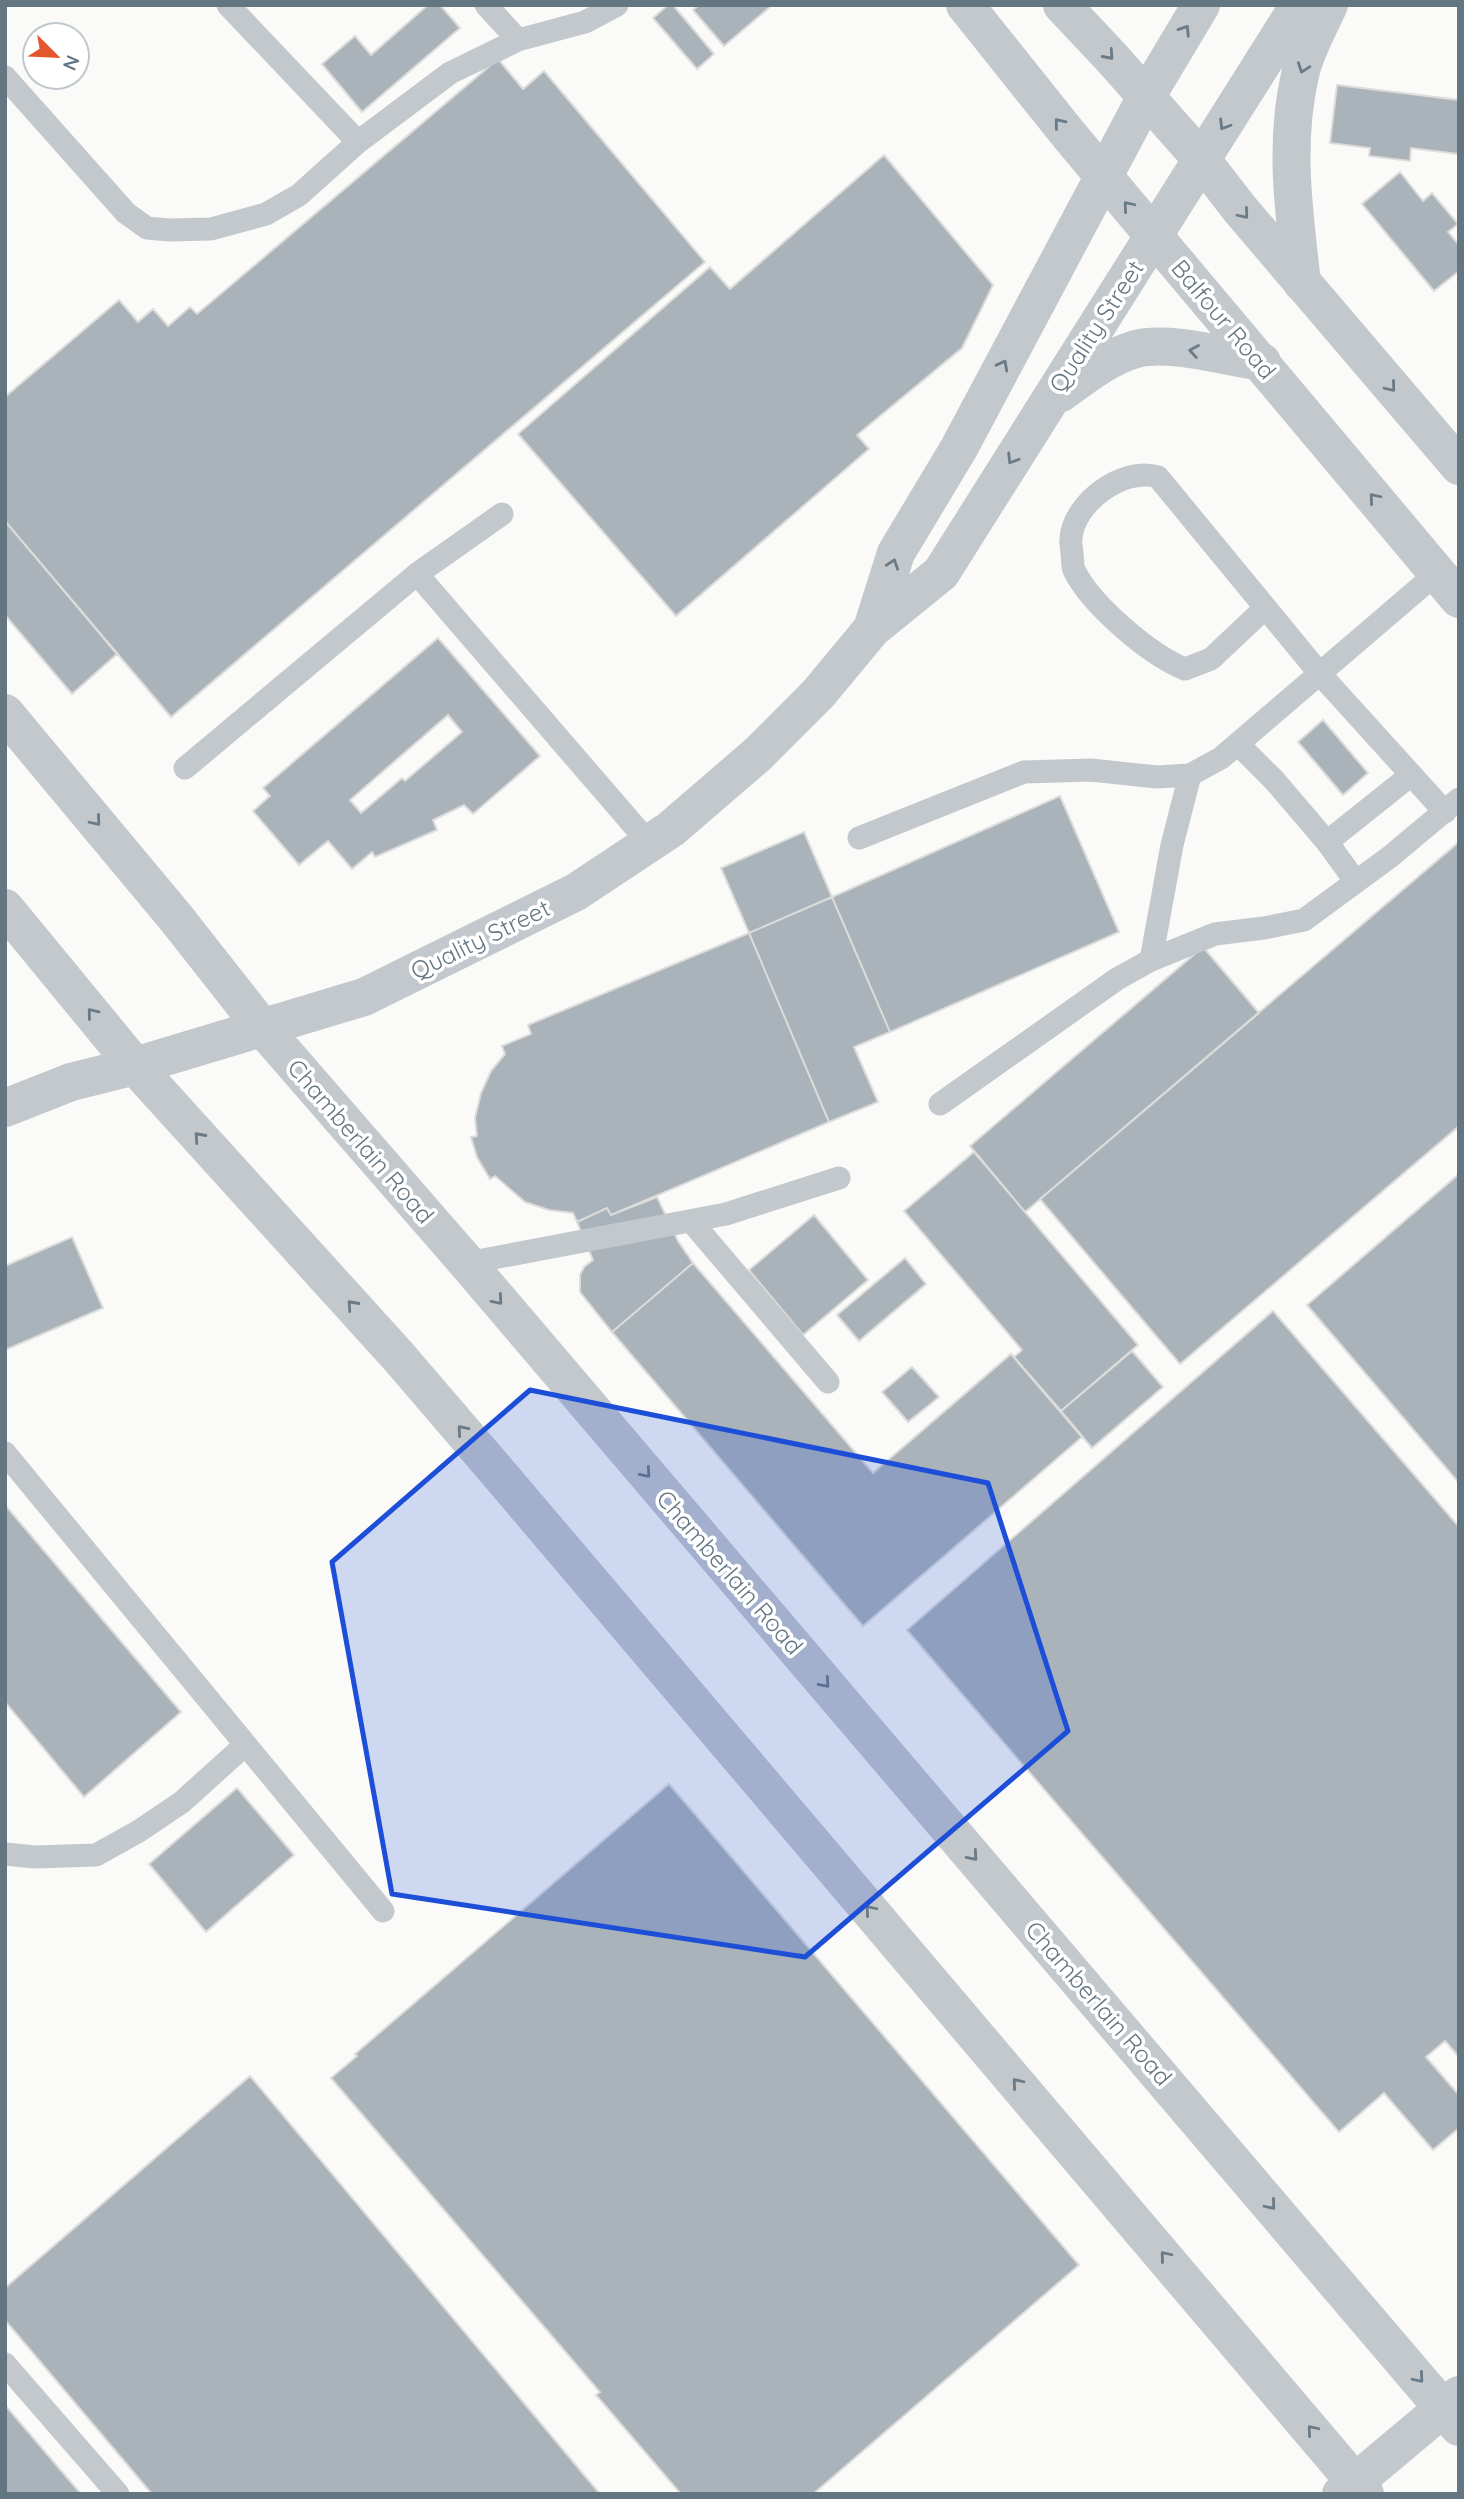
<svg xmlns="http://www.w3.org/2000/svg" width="1464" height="2499" font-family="Quicksand,sans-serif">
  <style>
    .building { fill: #aab3b9; stroke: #dcdcda; stroke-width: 2; fill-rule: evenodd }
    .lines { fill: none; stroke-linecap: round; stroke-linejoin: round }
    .service { stroke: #c3c8cc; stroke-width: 23 }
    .minor { stroke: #c3c8cc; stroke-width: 38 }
    .tertiary { stroke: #c3c8cc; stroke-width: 38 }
    .oneway { stroke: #6a7a87 }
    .marked { fill: #1d4ed8; fill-opacity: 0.2; stroke: #1d4ed8; stroke-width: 5; stroke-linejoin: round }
    .labels { text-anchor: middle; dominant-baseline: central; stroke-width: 7; stroke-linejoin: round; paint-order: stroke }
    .street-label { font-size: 24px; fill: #657683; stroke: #fff }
  </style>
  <rect width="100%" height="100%" fill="#fafaf8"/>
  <path class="building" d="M428,5h12l20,23 -98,84 -40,-48 33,-28 16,19z
    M668,5h5l41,49 -17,15 -44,-51z
    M699,5h71l1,1 -47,40 -31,-36z
    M498,59l25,30 21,-18 161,191 -534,455 -166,-196v-124l114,-97 19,22 15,-13 15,17 22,-19 7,7z
    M1337,85l122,15v54l-48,-6 -1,13 -41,-5 1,-8 -40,-5z
    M884,155l109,130 -31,63 -105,87 12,14 -193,167 -158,-182 192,-167 20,22z
    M1400,172l23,29 9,-8 26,31 -10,8 11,13v26l-25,20 -72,-87z
    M5,521l112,133 -45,40 -67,-79z
    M438,638l102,118 -67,58 -9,-9 -31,15 4,10 -62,27 -3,-5 -20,17 -24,-28 -29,24 -46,-54 17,-15 -7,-8zM448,715l14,17 -57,49 -3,-3 -41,35 -11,-13z
    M1323,720l45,53 -25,22 -45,-53z
    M1060,796l59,136 -229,100 -58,-135z
    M804,832l28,65 -83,36 -28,-65z
    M1459,842v284l-279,238 -140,-165z
    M832,897l58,135 -36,15 24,55 -49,20 -80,-189z
    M749,933l80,189 -218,93 -4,-7 -30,14 -4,-9 -24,-3 -24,-8 -30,-26 -5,3 -13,-22 -6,-20 6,-1 -2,-18 6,-25 10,-22 14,-17 -3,-8 29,-12 -3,-9z
    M1203,947l56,66 -234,199 -55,-66z
    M974,1152l164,193 -77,66 -47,-54 8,-7 -118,-139z
    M1459,1174v309l-152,-178z
    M657,1197l21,44 15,22 -81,69 -32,-40v-17l4,-8 9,-7 -16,-38 30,-14 4,7z
    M814,1215l54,65 -65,55 -54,-65z
    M72,1237l31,71 -98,42v-84z
    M905,1258l21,26 -67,57 -22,-26z
    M693,1263l180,210 138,-119 71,83 -219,189 -251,-294z
    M1273,1311l186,216v530l-14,-16 -19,16 33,38v33l-26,22 -49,-57 -45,39 -432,-502z
    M1132,1351l31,36 -71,61 -31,-37z
    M912,1367l27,30 -31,25 -26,-30z
    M5,1505l176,207 -97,85 -79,-95z
    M669,1784l410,481 -266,229h-132l-85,-99 4,-3 -269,-314 26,-22 -2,-2z
    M237,1788l57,67 -88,77 -57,-68z
    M250,2076l350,418h-448l-147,-174v-32z
    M5,2405l76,89h-76z"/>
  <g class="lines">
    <path class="service" d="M228,5l130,137
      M486,5l32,35
      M5,77l121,136 21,15 22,2 42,-1 55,-15 33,-19 59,-53 92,-69 68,-33 67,-18 32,-17
      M417,574l232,269
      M1265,608l-54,51 -26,10c-35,-14 -94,-64 -111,-99 -2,-5 -1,-11 -2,-16 0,-5 -2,-11 -1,-16 3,-36 53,-72 87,-61l162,197 125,138
      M1238,744l36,36 53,62
      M185,768l232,-194 85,-60
      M859,838l165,-66 67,-2 66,7 33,-2 31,-17 216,-185
      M1356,882l-29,-40 84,-67
      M1151,960l21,-115 18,-70
      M940,1104l177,-125 34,-19 64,-26 49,-6 40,-8 87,-64 68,-57
      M691,1221l137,161
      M467,1263l259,-49 113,-36
      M5,1453l378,458
      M5,1854l30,3 61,-2 43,-24 43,-29 63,-57
      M5,2364l113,130"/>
    <path class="minor" d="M965,5l104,130 390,464
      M1062,5l49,52 91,103 37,48 220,258
      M1341,2494l118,-99"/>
    <path class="tertiary" d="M1302,283c-8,-71 -18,-138 -2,-208 5,-24 19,-48 29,-70
      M1061,393c23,-17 47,-36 75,-44 32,-9 92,8 126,13
      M872,629l24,-76 63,-105 187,-351 55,-92
      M5,713l171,205 85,108 206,237 992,1164
      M5,908l130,158 263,290 108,126 859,1012
      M5,1108l66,-26 64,-16 229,-69 212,-105 95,-63 87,-75 60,-60 54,-65 69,-56 358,-568"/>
  </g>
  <defs><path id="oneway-chevron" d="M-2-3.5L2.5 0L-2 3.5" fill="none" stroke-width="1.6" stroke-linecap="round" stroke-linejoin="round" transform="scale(1.75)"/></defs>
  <g class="oneway">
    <use href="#oneway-chevron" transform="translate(1185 30) rotate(-57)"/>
    <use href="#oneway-chevron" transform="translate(1109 55) rotate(48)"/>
    <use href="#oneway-chevron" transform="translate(1303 68) rotate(109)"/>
    <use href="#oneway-chevron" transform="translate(1059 123) rotate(-129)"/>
    <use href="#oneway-chevron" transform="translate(1224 125) rotate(122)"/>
    <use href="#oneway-chevron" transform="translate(1128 206) rotate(-130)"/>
    <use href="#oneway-chevron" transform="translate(1244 214) rotate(50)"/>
    <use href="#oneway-chevron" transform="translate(1194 351) rotate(-170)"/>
    <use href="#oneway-chevron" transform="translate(1003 365) rotate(-62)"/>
    <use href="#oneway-chevron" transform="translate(1391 387) rotate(50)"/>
    <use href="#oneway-chevron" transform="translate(1012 459) rotate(122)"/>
    <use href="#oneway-chevron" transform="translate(1374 498) rotate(-130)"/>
    <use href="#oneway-chevron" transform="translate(893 564) rotate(-71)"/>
    <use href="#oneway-chevron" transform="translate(96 821) rotate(50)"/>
    <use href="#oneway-chevron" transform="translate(92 1013) rotate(-129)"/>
    <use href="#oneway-chevron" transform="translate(199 1137) rotate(-132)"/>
    <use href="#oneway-chevron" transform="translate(498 1300) rotate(49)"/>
    <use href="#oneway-chevron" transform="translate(352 1305) rotate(-132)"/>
    <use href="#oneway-chevron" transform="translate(462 1430) rotate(-131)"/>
    <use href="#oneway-chevron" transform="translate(646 1473) rotate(49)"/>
    <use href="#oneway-chevron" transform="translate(825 1683) rotate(49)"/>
    <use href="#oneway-chevron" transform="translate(973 1856) rotate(49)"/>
    <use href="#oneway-chevron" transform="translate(870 1910) rotate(-130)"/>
    <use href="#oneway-chevron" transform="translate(1017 2083) rotate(-130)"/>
    <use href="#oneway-chevron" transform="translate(1271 2205) rotate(50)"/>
    <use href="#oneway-chevron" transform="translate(1165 2256) rotate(-130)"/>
    <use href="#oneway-chevron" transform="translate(1419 2378) rotate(50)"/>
    <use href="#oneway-chevron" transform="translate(1312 2430) rotate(-130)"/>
  </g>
  <path class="marked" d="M530,1390l458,93 80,248 -263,226 -413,-63 -60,-332z"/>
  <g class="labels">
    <g class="street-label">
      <text transform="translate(1224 319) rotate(50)">Balfour Road</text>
      <text transform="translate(1096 326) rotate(-57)">Quality Street</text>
      <text transform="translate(480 939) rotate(-26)">Quality Street</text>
      <text transform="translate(361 1141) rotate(49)">Chamberlain Road</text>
      <text transform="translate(730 1572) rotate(49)">Chamberlain Road</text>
      <text transform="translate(1099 2003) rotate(49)">Chamberlain Road</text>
    </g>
  </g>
  <rect width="1464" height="2499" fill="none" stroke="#657683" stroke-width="14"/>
  <g transform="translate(56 56) rotate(114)"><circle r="33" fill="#ffffff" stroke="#c1c8cd" stroke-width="2"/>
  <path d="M0-5L12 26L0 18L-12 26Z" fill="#e4572e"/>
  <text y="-10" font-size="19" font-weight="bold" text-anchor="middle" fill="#657683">N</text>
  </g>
</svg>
